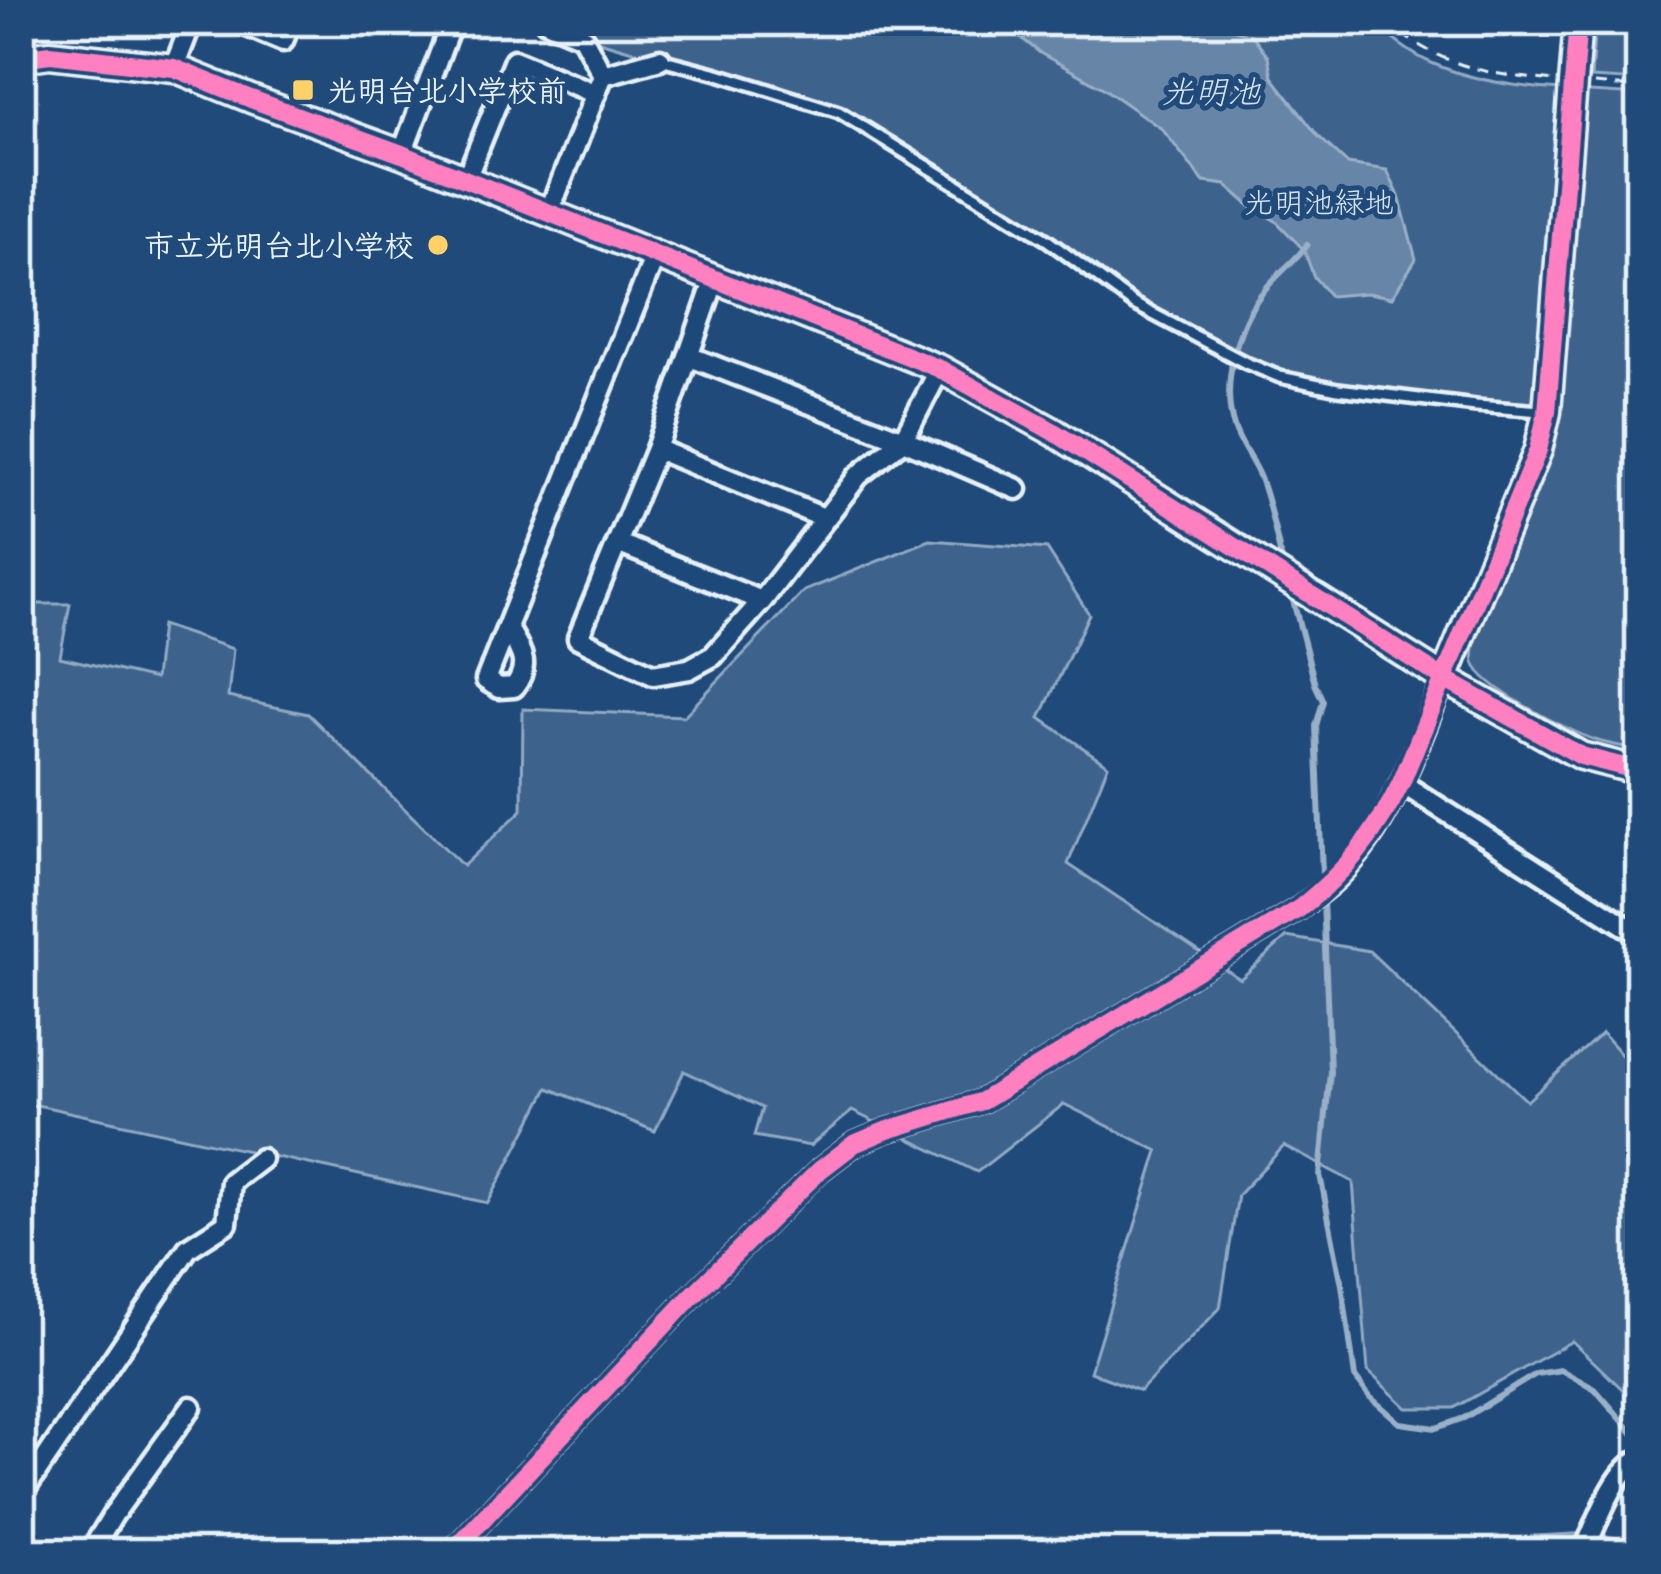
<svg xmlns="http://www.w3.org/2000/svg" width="1661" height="1574" font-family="Delius,'Klee One',sans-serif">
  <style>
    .green { fill: #3c628c; stroke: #92aac2; stroke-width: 3 }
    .water { fill: #6685a7; stroke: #9ab0c7; stroke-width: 3 }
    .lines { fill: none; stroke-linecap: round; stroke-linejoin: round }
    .stream { stroke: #9ab0c7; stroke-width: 6 }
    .lane-casing { stroke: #e8f1f8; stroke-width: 18 }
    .street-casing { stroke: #e8f1f8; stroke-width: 27 }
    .secondary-casing { stroke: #e8f1f8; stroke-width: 33 }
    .path { stroke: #e8f1f8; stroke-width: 3; stroke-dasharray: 12 9; stroke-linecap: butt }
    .lane { stroke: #1f4a7a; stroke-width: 9 }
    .street { stroke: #1f4a7a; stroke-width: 18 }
    .secondary { stroke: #1f4a7a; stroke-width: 24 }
    .cycleway-casing { stroke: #1f4a7a; stroke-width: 26 }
    .cycleway { stroke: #ff80c0; stroke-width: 18 }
    .poi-dot { fill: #ffd166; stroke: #1f4a7a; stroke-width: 4.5 }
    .labels { text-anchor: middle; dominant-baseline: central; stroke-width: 10; stroke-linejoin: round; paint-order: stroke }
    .poi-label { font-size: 30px; font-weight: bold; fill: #e8f1f8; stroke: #1f4a7a; text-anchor: start }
    .park-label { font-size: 30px; fill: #d7e3ed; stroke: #1f4a7a }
    .water-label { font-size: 33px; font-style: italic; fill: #d4e1ec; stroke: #1f4a7a }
  </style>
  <rect width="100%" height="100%" fill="#1f4a7a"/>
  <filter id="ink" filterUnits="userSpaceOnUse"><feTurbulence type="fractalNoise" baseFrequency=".00833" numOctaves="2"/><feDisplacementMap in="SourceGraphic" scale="24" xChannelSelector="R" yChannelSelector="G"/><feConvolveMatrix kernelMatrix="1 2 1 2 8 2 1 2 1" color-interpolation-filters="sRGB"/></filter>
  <g filter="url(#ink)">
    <path class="green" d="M546,21h825c19,16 40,34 63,43 64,27 137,26 206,31v655c-15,-3 -30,-5 -45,-10 -25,-8 -115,-53 -121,-78 -8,-28 59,-162 72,-197 7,-17 9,-35 12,-53l-82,-6 -196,-29 -146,-73 -87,-64 -208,-128 -257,-76z
      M1595,21h45v60l-49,-3z
      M930,540l117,9 42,65 -49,104 68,47 -40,99 172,115 47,-42 82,14 158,150 75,-68 38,43v330l-68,-65 -118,67h-47l-39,-37 -15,-189 -69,-36 -46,49 -18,113 -80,83 -50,-19 68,-221 -94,-47 -87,68 -125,-61 -42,35 -56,-10 8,-28 -78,-37 -29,60 -107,-43 -60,115 -451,-98 -16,2v-503h49l-10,53 95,22 6,-54 72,24 -5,48 80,17 155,152 59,-56 1,-101 161,7 120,-125z
      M1593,1533l41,9 6,11h-166l60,-17z"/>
    <path class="water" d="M1000,21h217l1,3 35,12 15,20 4,21 46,59 30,28 39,6 12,26 17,63 -24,38 -25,-4 -37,3 -16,-19 -10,-27 -28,-29 -25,-14 -25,-22 -22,-3 -42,-53 -59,-41 -63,-35z"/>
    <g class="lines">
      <path class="stream" d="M1284,569c-8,-30 -13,-63 -24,-91 -7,-17 -20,-33 -26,-51 -13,-40 2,-102 28,-134 13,-17 32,-31 45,-48
        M1291,593l24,91 8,17 -7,25 14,346 -10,103 22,110 13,92 15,20 30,26 36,5 28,-10 72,-44 25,-4 34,19 45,52"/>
      <defs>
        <path id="lane" d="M660,59l58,15 121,38 208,128 87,64 112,59 34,14 58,12 138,17 66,5"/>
        <path id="street" d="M235,21l48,20 8,-20
          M546,21l36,15 21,39 -54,137
          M174,68l18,-47
          M603,75l57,-16
          M402,154l50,-133
          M466,179l48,-119 82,34
          M715,279l-59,170 -78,189 75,37 36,-6 24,-13 49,-55 96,-125 45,-36 37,-71
          M688,356l215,84 114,49
          M656,449l168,69
          M617,543l145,58
          M507,627l-21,53 13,8 15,-1c18,-23 6,-37 -7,-60l148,-371
          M1401,783l239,152
          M21,1495l167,-247 39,-25 4,-41 30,-23
          M90,1553l23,-38 78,-108
          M451,1553l238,-254 131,-129 34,-26 31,-13 97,-30 318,-193c12,-10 25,-19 37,-30 55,-54 79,-130 107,-199
          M1583,1553c13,-27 30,-81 57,-94"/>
        <path id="secondary" d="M21,58l29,-4 124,14 77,31 151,55 538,215 114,63 390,247 137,77 59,15
          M1444,679l94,-229 9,-38 31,-391"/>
      </defs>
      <use href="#lane" class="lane-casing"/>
      <use href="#street" class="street-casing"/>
      <use href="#secondary" class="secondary-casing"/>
      <path class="path" d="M1384,21c57,45 99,53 171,60
        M1594,84l46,4"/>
      <use href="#lane" class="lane"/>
      <use href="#street" class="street"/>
      <use href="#secondary" class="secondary"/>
      <defs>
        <path id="cycleway" d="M21,58l29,-4 124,14 77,31 151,55 538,215 114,63 390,247 137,77 59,15
          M451,1553l238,-254 131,-129 34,-26 31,-13 97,-30 318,-193c45,-36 76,-73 101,-125l137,-333 9,-38 31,-391"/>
      </defs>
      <use href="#cycleway" class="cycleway-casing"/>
      <use href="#cycleway" class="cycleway"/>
    </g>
  </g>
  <g class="poi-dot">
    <rect x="291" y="78" width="24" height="24" rx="6"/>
    <circle cx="438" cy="245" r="12"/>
  </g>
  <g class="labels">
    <g class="poi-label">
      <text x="327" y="90">光明台北小学校前</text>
      <text x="414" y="245" text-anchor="end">市立光明台北小学校</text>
    </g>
    <g class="park-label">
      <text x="1319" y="202">光明池緑地</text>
    </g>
    <g class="water-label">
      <text x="1211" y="91">光明池</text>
    </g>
  </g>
  <rect width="1661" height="1574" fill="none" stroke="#1f4a7a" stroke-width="72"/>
  <rect x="36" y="36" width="1589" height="1502" fill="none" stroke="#e8f1f8" stroke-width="4.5" filter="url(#ink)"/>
</svg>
